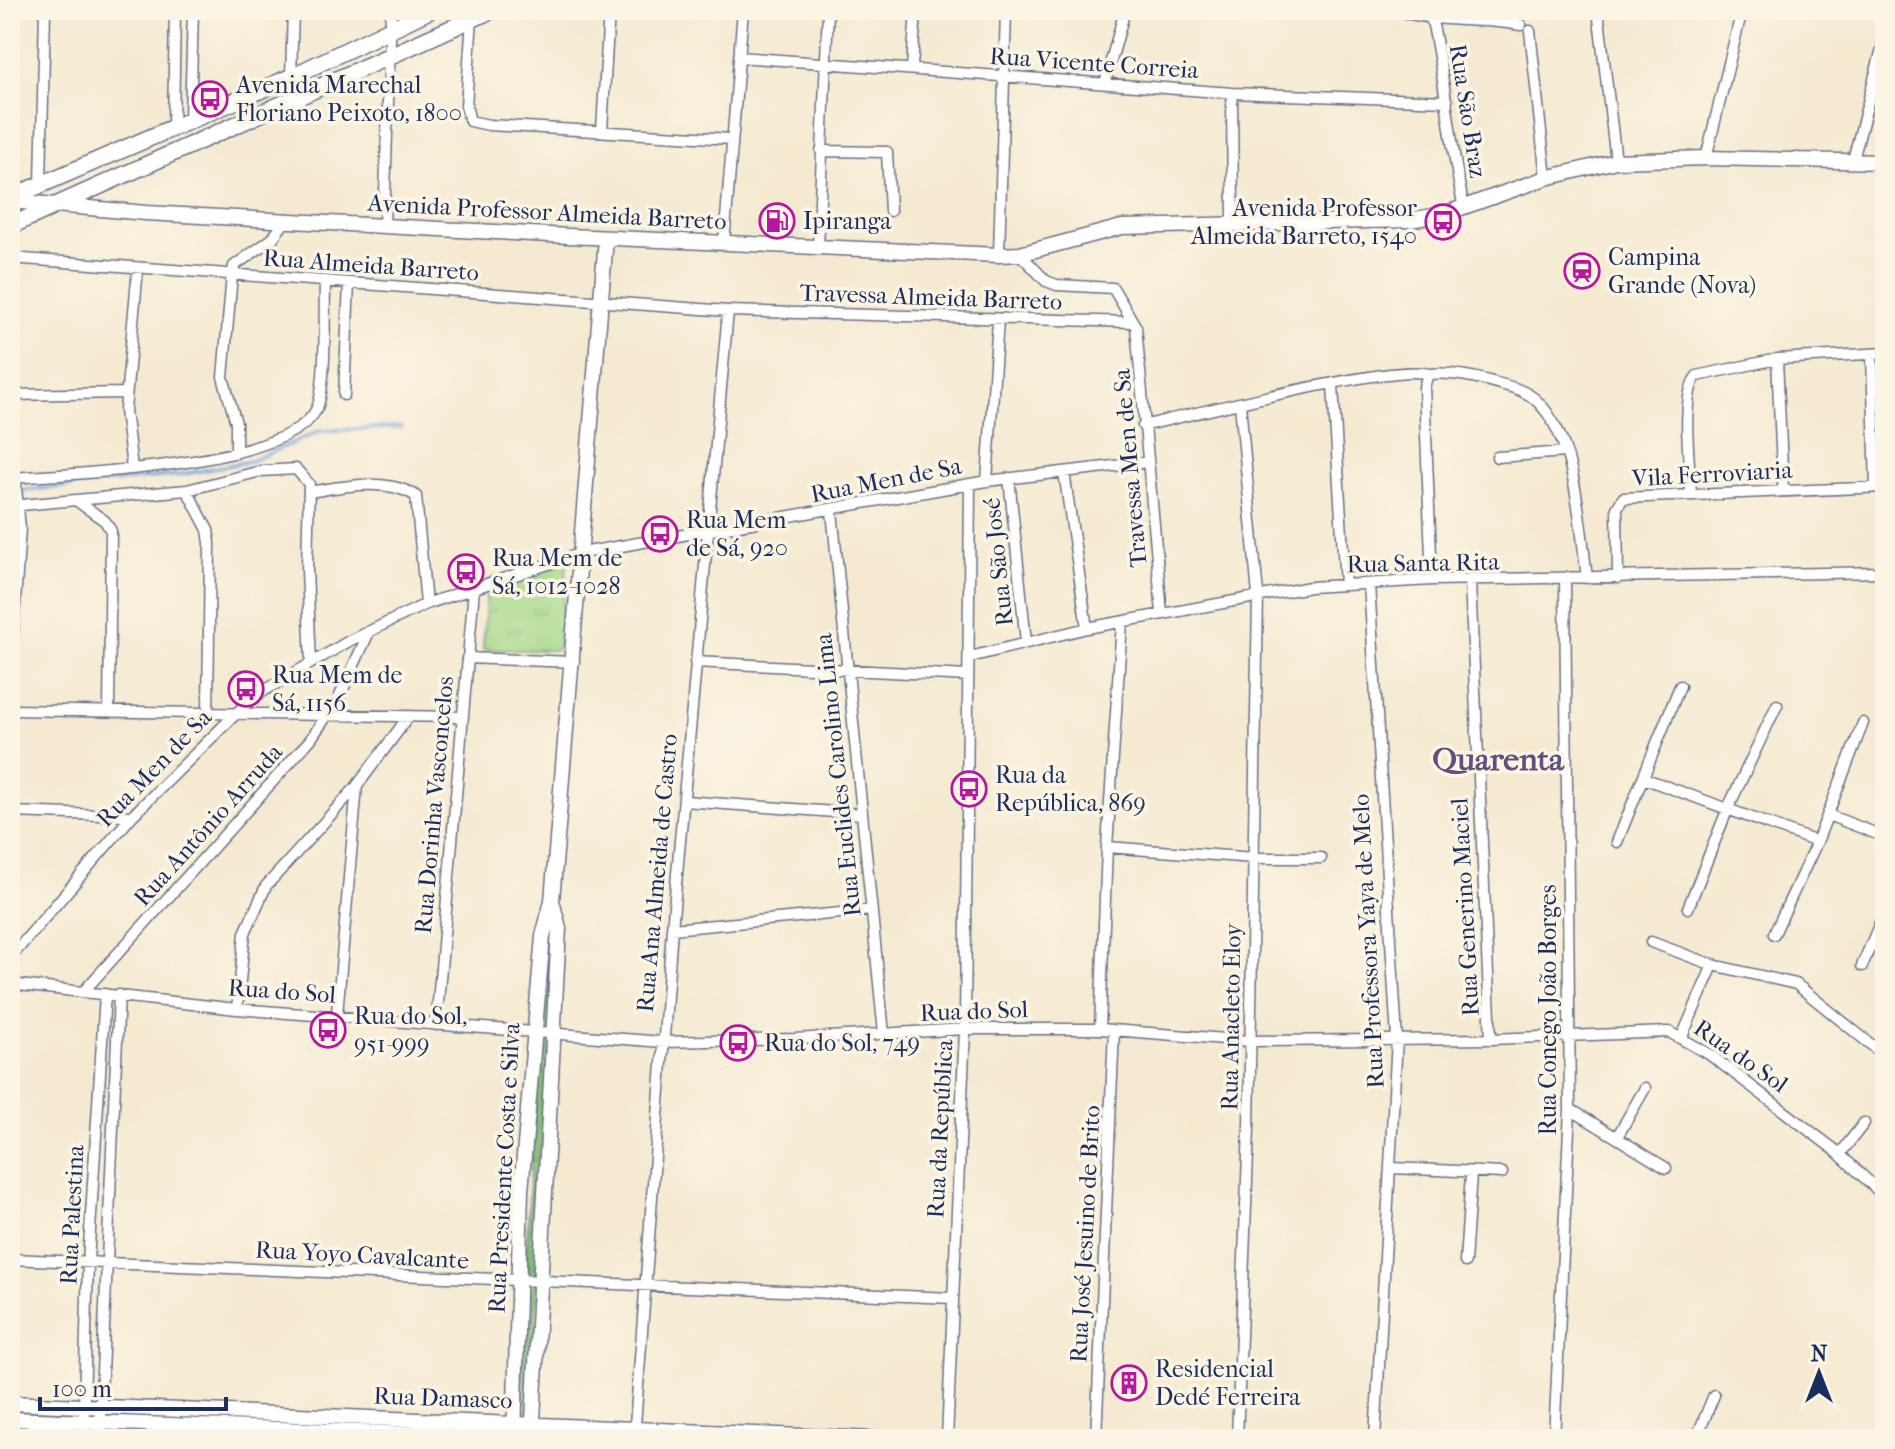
<svg xmlns="http://www.w3.org/2000/svg" width="1895" height="1449" font-family="'IM FELL French Canon',serif">
  <style>
    .forest { fill: url(#forest-crowns); stroke: #4e7469; stroke-width: 2 }
    .park { fill: url(#park-tufts); stroke: #5f8473; stroke-width: 2 }
    .lines { fill: none; stroke-linecap: round; stroke-linejoin: round }
    .stream { stroke: #6fa4dc; stroke-width: 4 }
    .minor-casing { stroke: #677086; stroke-width: 13 }
    .tertiary-casing { stroke: #677086; stroke-width: 17 }
    .secondary-casing { stroke: #677086; stroke-width: 17 }
    .primary-casing { stroke: #677086; stroke-width: 19 }
    .minor { stroke: #fff; stroke-width: 10 }
    .tertiary { stroke: #fff; stroke-width: 14 }
    .secondary { stroke: #fff; stroke-width: 14 }
    .primary { stroke: #fff; stroke-width: 16 }
    .labels { text-anchor: middle; dominant-baseline: central; stroke-width: 7; stroke-linejoin: round; paint-order: stroke }
    .street-label { font-size: 24px; fill: #1b2f5e; stroke: #fcf5e5 }
    .poi-label { font-size: 24px; fill: #1b2f5e; stroke: #fcf5e5; text-anchor: start }
    .district-label { font-size: 32px; font-weight: bold; fill: #5e517d; stroke: #fcf5e5 }
  </style>
  <defs>
    <pattern id="forest-crowns" width="20" height="18" patternUnits="userSpaceOnUse" patternTransform="scale(2)"><rect width="20" height="18" fill="#82b874"/><path d="M2 6a3 3 0 1 1 6 0M12 15a3 3 0 1 1 6 0" fill="none" stroke="#6a9662"/></pattern>
    <pattern id="park-tufts" width="24" height="20" patternUnits="userSpaceOnUse" patternTransform="scale(2)"><rect width="24" height="20" fill="#a3d888"/><path d="M3 7l-1-3M5 7V3M7 7l1-3M15 17l-1-3M17 17v-4M19 17l1-3" fill="none" stroke="#8cba78"/></pattern>
  </defs>
  <rect width="100%" height="100%" fill="#fcf5e5"/>
  <filter id="ink" filterUnits="userSpaceOnUse"><feTurbulence type="fractalNoise" baseFrequency=".0125" numOctaves="2"/><feDisplacementMap in="SourceGraphic" scale="16" xChannelSelector="R" yChannelSelector="G"/><feConvolveMatrix kernelMatrix="1 2 1 2 8 2 1 2 1" color-interpolation-filters="sRGB"/></filter>
  <filter id="wash" filterUnits="userSpaceOnUse"><feTurbulence type="fractalNoise" baseFrequency=".006" numOctaves="4" result="noise"/><feDisplacementMap in="SourceGraphic" scale="32" xChannelSelector="R" yChannelSelector="G"/><feGaussianBlur stdDeviation="1.8" result="paint"/><feColorMatrix in="noise" values="0 0 0 0 0 0 0 0 0 0 0 0 0 0 0 0 0 1.4 0 .05"/><feComposite in="paint" operator="in"/></filter>
  <g filter="url(#wash)">
    <rect width="100%" height="100%" fill="#f5ead1"/>
    <path class="forest" d="M548,917l9,2 -27,520h-13l20,-400z"/>
    <path class="park" d="M568,557l-10,93h-75l4,-69z"/>
    <g class="lines">
      <path class="stream" d="M10,492l169,-17 72,-14 69,-30 81,-4"/>
    </g>
  </g>
  <g filter="url(#ink)">
    <g class="lines">
      <defs>
        <path id="minor" d="M1397,10c41,14 82,7 124,15
          M1598,10l18,151
          M472,18l-6,88 4,15 19,4 242,14
          M1432,21c14,62 18,125 32,187
          M1530,31l16,147
          M739,57l493,36 215,8
          M912,68l4,-58
          M291,77l2,-67
          M1105,83l20,-73
          M1232,93l1,131
          M190,120l3,-110
          M173,128l2,-118
          M602,130l7,-120
          M821,151l66,1 3,59
          M1706,158l36,-148
          M1853,160l32,-123
          M41,183l4,-173
          M384,225l7,-215
          M724,243l19,-233
          M818,248l10,-238
          M1020,254l26,27 11,4 56,3 23,39 26,286
          M999,255l7,-245
          M10,258l718,53 404,11
          M1872,355l4,132
          M1777,359l6,131
          M1333,385l12,200
          M10,395l116,-2
          M344,395l5,-112
          M1143,426c45,-11 255,-64 285,-52
          M236,453v-30l-13,-46 9,-102 2,-9 38,-27 15,-20
          M1497,457l68,-5
          M132,468l-7,-58 13,-142
          M1064,472l23,156
          M10,478c60,-4 281,-11 307,-70 10,-24 7,-97 8,-127
          M1009,478l17,164
          M987,481l11,-161
          M187,490l21,40 2,13 -2,171
          M309,492c33,-5 77,-15 107,4l10,108
          M1691,494c-1,-27 -11,-99 6,-118l80,-17 108,-6
          M77,501l28,20 6,10 -2,180
          M10,506l177,-16 74,-19 35,-2 13,15 -2,86 4,93
          M832,511l52,523
          M1618,578l-1,-70 6,-10 262,-11
          M1432,580l-8,-193 4,-13c20,-2 43,2 61,7 18,5 37,8 50,22 38,39 41,123 48,175
          M1470,582l21,457
          M1369,584l28,455 -22,400
          M970,657l117,-29 223,-41 122,-7 453,-8
          M467,658l107,4
          M695,662l273,14
          M10,678l10,-150 -5,-50
          M10,710l451,7
          M1643,778l174,64
          M684,801l178,13
          M10,812l122,4
          M1828,815l57,22
          M1617,842l63,-156
          M1107,847l147,11h67
          M1688,908l40,-100 49,-103
          M672,929l200,-19
          M1774,934l43,-92 46,-119
          M1651,942l62,23 83,19 89,72
          M10,958l122,-142 120,-118 97,-57 77,-37 156,-51 405,-72 161,-19
          M1862,966l23,-55
          M10,984l227,25 426,33 132,-3 170,-10h135l150,12 241,-2 178,-7 40,22 126,96 50,47
          M84,991l226,-251 29,-42 30,-66
          M237,1009l8,-76 21,-47 91,-100 52,-70
          M337,1014l20,-228
          M436,1025l38,-436
          M1100,1029l7,-182 15,-225
          M1682,1037l31,-72
          M1570,1109l96,59
          M1617,1137l28,-49
          M1840,1154l24,-31
          M1392,1168l110,5
          M10,1259l943,39
          M1465,1262l6,-88
          M83,1439l5,-177 17,-268
          M99,1439l20,-444
          M634,1439l38,-510 56,-618
          M947,1439l18,-410 5,-544
          M1096,1439l18,-408
          M1237,1439l12,-311 9,-533 -18,-191
          M1554,1439l16,-330 -5,-529
          M1696,1439l18,-44"/>
        <path id="tertiary" d="M10,1403l865,36
          M10,1419l534,20
          M514,1439l7,-248 22,-255 9,-35 54,-663
          M532,1439l27,-511 -7,-27"/>
        <path id="secondary" d="M10,201l136,12 422,23 431,19 21,-1 102,-27 288,-7 34,-6 102,-36 70,-17 90,-3 179,4"/>
        <path id="primary" d="M10,198l281,-121 139,-67
          M10,226l482,-216
          M1879,1439l6,-7"/>
      </defs>
      <use href="#minor" class="minor-casing"/>
      <use href="#tertiary" class="tertiary-casing"/>
      <use href="#secondary" class="secondary-casing"/>
      <use href="#primary" class="primary-casing"/>
      <use href="#minor" class="minor"/>
      <use href="#tertiary" class="tertiary"/>
      <use href="#secondary" class="secondary"/>
      <use href="#primary" class="primary"/>
    </g>
  </g>
  <defs>
    <symbol id="bus-ring" viewBox="-11 -11 22 22"><circle r="9.5" fill="#fcf5e5" stroke="#b5179e" stroke-width="1.5"/><path d="M-5-6H5V4H4V6H2V4H-2V6H-4V4H-5ZM-3.5-4V0h7V-4ZM-3.5 1.2v1.5H-2V1.2ZM2 1.2v1.5H3.5V1.2Z" fill="#b5179e"/></symbol>
    <symbol id="fuel-ring" viewBox="-11 -11 22 22"><circle r="9.5" fill="#fcf5e5" stroke="#b5179e" stroke-width="1.5"/><path d="M-5.5-6h7V0h2V4h1.3V-2.5L3-4.5l.8-.8L6-3V5H2.5V1h-1V6h-7ZM-4.2-4.7v3.2H.2V-4.7Z" fill="#b5179e"/></symbol>
    <symbol id="station-ring" viewBox="-11 -11 22 22"><circle r="9.5" fill="#fcf5e5" stroke="#b5179e" stroke-width="1.5"/><path d="M-3-6H3Q5-6 5-4V2Q5 4 3 4L4.5 6H3L1.5 4h-3L-3 6H-4.5L-3 4Q-5 4-5 2V-4Q-5-6-3-6ZM-3.5-4v3h7v-3ZM-3.5 1v1.5H-2V1ZM2 1v1.5H3.5V1Z" fill="#b5179e"/></symbol>
    <symbol id="building-ring" viewBox="-11 -11 22 22"><circle r="9.5" fill="#fcf5e5" stroke="#b5179e" stroke-width="1.5"/><path d="M-4-6H4V6H1V3H-1V6H-4ZM-2.5-4.3h1.7v1.8h-1.7ZM.8-4.3h1.7v1.8H.8ZM-2.5-1h1.7V.8h-1.7ZM.8-1h1.7V.8H.8Z" fill="#b5179e"/></symbol>
  </defs>
  <g fill-rule="evenodd">
    <use href="#bus-ring" x="190" y="79" width="40" height="40"/>
    <use href="#fuel-ring" x="757" y="201" width="40" height="40"/>
    <use href="#bus-ring" x="1423" y="202" width="40" height="40"/>
    <use href="#station-ring" x="1562" y="251" width="40" height="40"/>
    <use href="#bus-ring" x="640" y="514" width="40" height="40"/>
    <use href="#bus-ring" x="446" y="552" width="40" height="40"/>
    <use href="#bus-ring" x="226" y="669" width="40" height="40"/>
    <use href="#bus-ring" x="949" y="769" width="40" height="40"/>
    <use href="#bus-ring" x="308" y="1010" width="40" height="40"/>
    <use href="#bus-ring" x="718" y="1023" width="40" height="40"/>
    <use href="#building-ring" x="1109" y="1363" width="40" height="40"/>
  </g>
  <g class="labels">
    <g class="street-label">
      <text transform="translate(1094 63) rotate(4)">Rua Vicente Correia</text>
      <text transform="translate(1468 111) rotate(81)">Rua São Braz</text>
      <text transform="translate(547 212) rotate(3)">Avenida Professor Almeida Barreto</text>
      <text transform="translate(371 265) rotate(4)">Rua Almeida Barreto</text>
      <text transform="translate(931 297) rotate(2)">Travessa Almeida Barreto</text>
      <text transform="translate(1130 468) rotate(-95)">Travessa Men de Sa</text>
      <text transform="translate(1712 474) rotate(-3)">Vila Ferroviaria</text>
      <text transform="translate(886 480) rotate(-11)">Rua Men de Sa</text>
      <text transform="translate(998 562) rotate(-96)">Rua São José</text>
      <text transform="translate(1423 563) rotate(-1)">Rua Santa Rita</text>
      <text transform="translate(154 768) rotate(-46)">Rua Men de Sa</text>
      <text transform="translate(838 775) rotate(-96)">Rua Euclides Carolino Lima</text>
      <text transform="translate(434 805) rotate(-85)">Rua Dorinha Vasconcelos</text>
      <text transform="translate(208 825) rotate(-48)">Rua Antônio Arruda</text>
      <text transform="translate(657 873) rotate(-85)">Rua Ana Almeida de Castro</text>
      <text transform="translate(1465 907) rotate(-93)">Rua Generino Maciel</text>
      <text transform="translate(1368 941) rotate(-93)">Rua Professora Yaya de Melo</text>
      <text transform="translate(282 991) rotate(4)">Rua do Sol</text>
      <text transform="translate(1548 1010) rotate(-90)">Rua Conego João Borges</text>
      <text transform="translate(974 1011) rotate(-2)">Rua do Sol</text>
      <text transform="translate(1231 1017) rotate(-89)">Rua Anacleto Eloy</text>
      <text transform="translate(1741 1056) rotate(35)">Rua do Sol</text>
      <text transform="translate(940 1129) rotate(-87)">Rua da República</text>
      <text transform="translate(504 1168) rotate(-87)">Rua Presidente Costa e Silva</text>
      <text transform="translate(72 1215) rotate(-87)">Rua Palestina</text>
      <text transform="translate(1085 1234) rotate(-87)">Rua José Jesuino de Brito</text>
      <text transform="translate(362 1255) rotate(3)">Rua Yoyo Cavalcante</text>
      <text transform="translate(443 1398) rotate(2)">Rua Damasco</text>
    </g>
    <g class="poi-label">
      <text x="236" y="85">Avenida Marechal<tspan x="236" dy="28">Floriano Peixoto, 1800</tspan></text>
      <text x="1417" y="208" text-anchor="end">Avenida Professor<tspan x="1417" dy="28">Almeida Barreto, 1540</tspan></text>
      <text x="803" y="221">Ipiranga</text>
      <text x="1608" y="257">Campina<tspan x="1608" dy="28">Grande (Nova)</tspan></text>
      <text x="686" y="520">Rua Mem<tspan x="686" dy="28">de Sá, 920</tspan></text>
      <text x="492" y="558">Rua Mem de<tspan x="492" dy="28">Sá, 1012-1028</tspan></text>
      <text x="272" y="675">Rua Mem de<tspan x="272" dy="28">Sá, 1156</tspan></text>
      <text x="995" y="775">Rua da<tspan x="995" dy="28">República, 869</tspan></text>
      <text x="354" y="1016">Rua do Sol,<tspan x="354" dy="28">951-999</tspan></text>
      <text x="764" y="1043">Rua do Sol, 749</text>
      <text x="1155" y="1369">Residencial<tspan x="1155" dy="28">Dedé Ferreira</tspan></text>
    </g>
    <g class="district-label">
      <text x="1498" y="759">Quarenta</text>
    </g>
  </g>
  <rect width="1895" height="1449" fill="none" stroke="#fcf5e5" stroke-width="40"/>
  <g transform="translate(1819 1373)" stroke="#fcf5e5" stroke-width="6" paint-order="stroke">
  <path d="M0-6L14 30L0 20L-14 30Z" fill="#1b2f5e"/>
  <text y="-12" font-size="22" font-weight="bold" text-anchor="middle" fill="#1b2f5e">N</text>
  </g>
  <path d="M40 1397v12h186v-12" fill="none" stroke="#1b2f5e" stroke-width="4"/>
  <text x="52" y="1397" font-size="24" fill="#1b2f5e" stroke="#fcf5e5" stroke-width="6" paint-order="stroke">100 m</text>
</svg>
